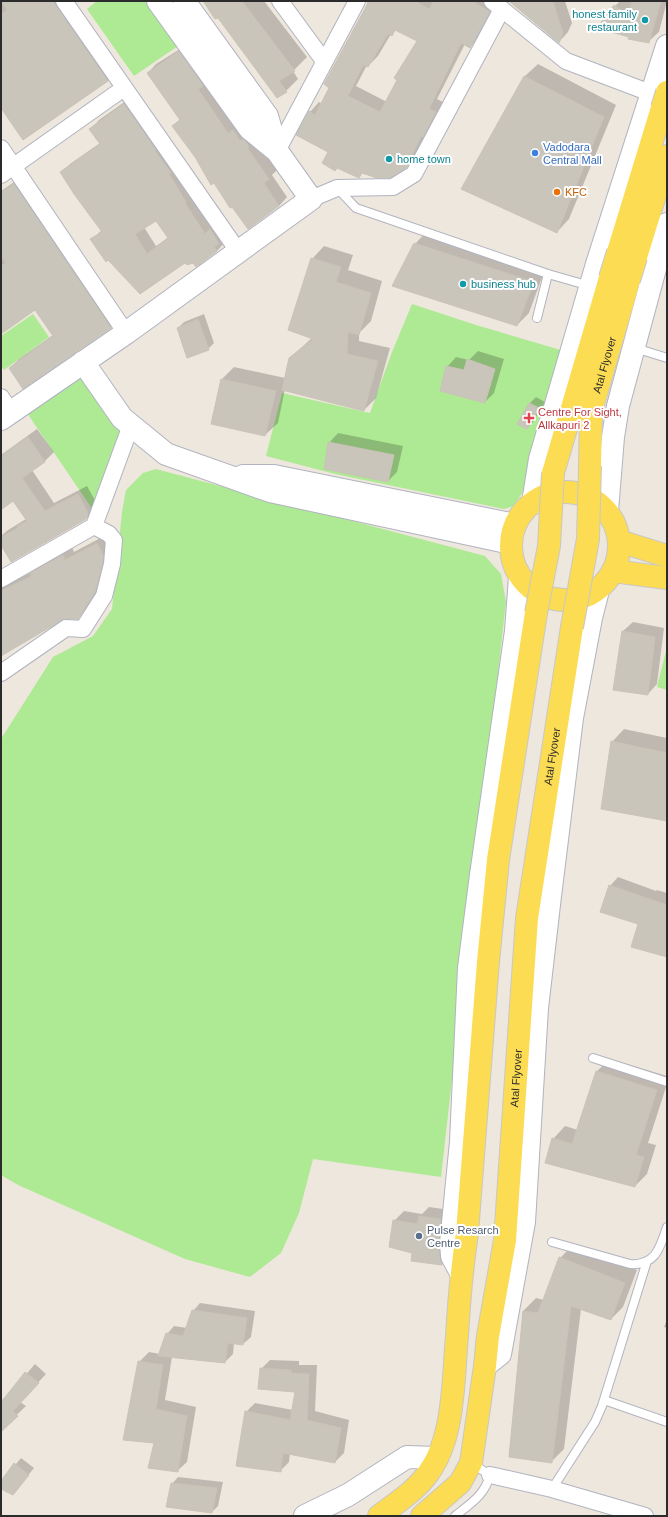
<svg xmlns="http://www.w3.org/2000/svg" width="668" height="1517" font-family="Helvetica,sans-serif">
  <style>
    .green { fill: #aee994 }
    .shadow { fill: #0003; fill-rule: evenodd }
    .building { fill: #c9c5bb; stroke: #cac4b6; fill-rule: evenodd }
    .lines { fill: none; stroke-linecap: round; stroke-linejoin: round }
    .lane-casing { stroke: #b1b3c0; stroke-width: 10 }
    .street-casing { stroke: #b1b3c0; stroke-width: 18 }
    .secondary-casing { stroke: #b1b3c0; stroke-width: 24 }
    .primary-casing { stroke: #c8c8c8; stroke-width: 24 }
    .lane { stroke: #fff; stroke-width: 8 }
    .street { stroke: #fff; stroke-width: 16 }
    .secondary { stroke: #fff; stroke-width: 22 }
    .primary { stroke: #fcdc53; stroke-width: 22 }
    .primary-bridge-casing { stroke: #c8c8c8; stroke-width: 24; stroke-linecap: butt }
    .primary-bridge { stroke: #fcdc53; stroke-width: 22 }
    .culture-dot { fill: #0f9aa8; stroke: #fff; stroke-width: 1.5 }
    .shop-dot { fill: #3f7fe0; stroke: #fff; stroke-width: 1.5 }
    .food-dot { fill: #e8710a; stroke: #fff; stroke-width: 1.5 }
    .health-dot { fill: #e0444e; stroke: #fff; stroke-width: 1.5 }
    .service-dot { fill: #5c6f8a; stroke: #fff; stroke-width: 1.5 }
    .labels { text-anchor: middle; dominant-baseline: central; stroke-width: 4; stroke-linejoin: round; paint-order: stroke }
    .culture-label { font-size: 11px; fill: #0d838f; stroke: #fff; text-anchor: start }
    .shop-label { font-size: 11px; fill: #366cbe; stroke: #fff; text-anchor: start }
    .food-label { font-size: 11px; fill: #c56008; stroke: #fff; text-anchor: start }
    .street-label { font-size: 11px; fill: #2b2b2b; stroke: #fff }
    .health-label { font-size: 11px; fill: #be3a42; stroke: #fff; text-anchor: start }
    .service-label { font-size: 11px; fill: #4e5e75; stroke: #fff; text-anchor: start }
  </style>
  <rect width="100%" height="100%" fill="#eee7dd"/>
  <path class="green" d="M97,1h50l31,45 -44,30 -47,-67z
    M412,304l64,21 88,26 -42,142 -8,13 -10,3 -169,-35 -69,-18 16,-63 88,20 22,-61z
    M33,314l16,23 -45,33 -3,-4v-30z
    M81,373l42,60 -30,77 -66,-97z
    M156,469l329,87 16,18 5,28 -65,575 -128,-18 -14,54 -18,40 -31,24 -65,-18 -167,-74 -17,-10v-436l52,-82 40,-21 19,-27 10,-97 4,-22 17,-17z
    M667,647v43l-10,-3z"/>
  <path class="shadow" d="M1,1h69l48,70 -10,10 -85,58 -22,-33z
    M204,1h60l43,56 -14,14 5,8 -12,12z
    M367,1h130l-17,36 -10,10 -5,-3 -28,55 8,4 -13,23 -5,6 -11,25 -10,9 -43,6 -4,5 -30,-25 -19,-40 9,-10 3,2 46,-99zM397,29l22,12 -32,61 -31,-16 11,-21 1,1 10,-10 13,-22z
    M520,1h45l7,22 -4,9 -9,10z
    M620,1h47l-8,31 -10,9 -19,-5 -15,-30z
    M188,44l64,88 25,38 -5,5 15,22 -8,9 -83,-50 -23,-30 7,-7 -32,-46 8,-9z
    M538,64l78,41 -47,114 -12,13 -95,-43 63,-113z
    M133,96l92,146 -8,9 -21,15 -3,-5h-8l-45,32 -49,-53 11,-10 -40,-57 8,-9 30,-21 -9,-14 8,-9zM156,219l13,18 -13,9 -12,-19z
    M23,176l96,142 -8,9 -88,60 -13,-19 9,-9 34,-24 -18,-26 -34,24v-142z
    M427,231l118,38 -16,44 -12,12 -102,-81z
    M324,246l29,9 -5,15 34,11 -11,40 -12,12v8l31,7 -14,50 -12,12 -79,-21 -7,34 -13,12 -43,-56 12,-12 51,11 5,-20 23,-21 -1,-78z
    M204,314l10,29 -6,6 -30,-21 6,-6z
    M478,351l26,8 -10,34 -9,9 -38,-35 9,-10 13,3z
    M536,397l9,5 -12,20 -6,6 -8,-4 11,-21z
    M37,429l17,23 -9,9 -13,9 22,33 33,-17 10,18 -2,5 -9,10 -85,23v-6l7,-6 18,-11 -13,-19 -12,9v-54z
    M338,433l65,13 -6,26 -9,9 -59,-38z
    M106,535l6,11 -8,36 -17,27 -9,9h-15l-62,37v-68l33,-16 6,-6 32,-18 2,5z
    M633,622l31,6 -7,56 -9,10 -34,-5 9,-58z
    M624,729l43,9v81l-55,-77z
    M618,877l38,14 1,-1 10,3v63l-57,-70z
    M610,1059l57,17v8l-19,59 8,2 -9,29 -12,12 -82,-47 12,-13 13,4 19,-59z
    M429,1207l21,3 1,44 -9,10 -30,-4 1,-8 -19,-31 10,-10 18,3z
    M573,1245l64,25 -14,37 -12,12 -30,-10 -17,140 -13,13 -41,-6 13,-145 13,-13 8,2 16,-42z
    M200,1303l55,8 -4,26 -8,7 -9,-1 -1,11 -8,8 -53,-5 -7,43 31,7 -9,55 -10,9 -21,-29 -17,-80 10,-10 11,2 7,-20 7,-8 13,2 6,-17z
    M667,1319v9l-3,-1z
    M270,1360l29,1v4h18l-2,46 34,9 -5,33 -9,9 -45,-9 -1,9 -9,9 -34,-59 9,-9 38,7 3,-19 -35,-22z
    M35,1364l11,10 -26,28 6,4 -25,24v-29l9,-8z
    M21,1458l13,10 -21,26 -12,-6v-6z
    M178,1477l45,5 -5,24 -6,6 -40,-28z"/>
  <path class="building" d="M1,1h52l55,80 -85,59 -22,-32v-94l6,-4z
    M203,1h39l53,70 -16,10 8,11 -10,6 -59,-80 -3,1z
    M369,1h46l14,8 5,-8h38l18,11 -20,36 -9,-5 -32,66 7,3 -13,25 -2,-1 -14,31 -17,11h-13l-15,-5 -3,5 -22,-10 -2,3 -13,-8 6,-11 -32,-17 13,-24 6,4 14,-27 -5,-4zM395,30l22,11 -23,37 3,2 -17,32 -32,-16 15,-31 5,2 20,-33 4,2z
    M509,1h44l10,32 -4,10z
    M632,1h29l-12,42 -21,-4 1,-2 -32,-9 17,-23 14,9z
    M179,51l24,35 -5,3 30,44 5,-3 7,11 3,-2 2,2 4,7 -1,1 21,30 -5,4 15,23 -31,23 -16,-22 -2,1 -16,-25 -3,2 -16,-28 -23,-31 8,-6 -33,-47z
    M524,76l80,41 -47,116 -96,-44z
    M124,104l32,46 -1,1 16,22 -2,1 17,28 -1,1 20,31 5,-5 9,15 -5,2 3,5 -21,16 -3,-4 -6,2 -2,-2 -45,31 -32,-34 -2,2 -16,-23 12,-7 -28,-38 -14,-22 40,-28 -11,-15zM156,221l12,17 -21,16 -12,-20z
    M14,184l97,144 -88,61 -14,-21 44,-32 -18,-26 -34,24v-68l5,-3 -5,-7v-64z
    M414,243l120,39 -17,44 -125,-40z
    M311,258l30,9 -5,15 35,11 -12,42 -11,-3 -1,22 31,7 -14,50 -82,-21 7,-32 24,-19 -25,-9z
    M198,319l11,31 -22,8 -10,-30z
    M467,359l28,10 -10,34 -45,-12 6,-25 18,4z
    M221,379l55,12 -11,45 -54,-12z
    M529,403l10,5 -12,21 -10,-5z
    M28,437l17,25 -23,16 23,33 33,-17 10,19 -2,6 -75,43 -10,-17v-8l17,-9 -1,-2 10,-5 -14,-20 -12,9v-54z
    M328,442l66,13 -6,27 -64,-13z
    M97,543l6,12v7l-8,30 -17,27h-14l-63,37v-65l31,-15 -2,-3 33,-18 2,5z
    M622,631l33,6 -7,58 -35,-5z
    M611,741l56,12v68l-66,-12z
    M609,885l58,20v52l-36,-10 7,-23 -38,-12z
    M596,1071l61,19 -21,65 8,2 -9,30 -90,-24 7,-25 20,6z
    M419,1216l22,3 -2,25 1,13 2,8 -31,-4 1,-8 -23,-6 4,-27 24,4z
    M559,1257l66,26 -14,37 -40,-14 -19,157 -43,-6 14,-146 15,2z
    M192,1310l55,8 -4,27 -15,-2 -3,20 -67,-7 8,-23 17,3z
    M138,1361l25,4 -7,44 31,7 -9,56 -30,-4 6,-25 -31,-3z
    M260,1368l31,2v3l18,1 -2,46 34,8 -6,35 -52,-10 -2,19 -45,-6 9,-55 45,9 5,-28 -37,-3z
    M25,1372l14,11 -26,28 5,5 -17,16v-31h1z
    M14,1463l15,12 -16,20 -12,-6v-8z
    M171,1483l46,5 -5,25 -46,-6z"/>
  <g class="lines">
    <defs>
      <path id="lane" d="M337,188l19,20 192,66 42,12
        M537,318l11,-44
        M635,348l32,10
        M593,1058l74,24
        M552,1242l78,22c26,2 30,-17 37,-37
        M604,1400l63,22
        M552,1489l43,-67 7,-16 45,-145
        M455,1516c15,-12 30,-21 35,-41l-19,-12"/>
      <path id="street" d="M64,1l174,250
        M280,1l44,60
        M492,1l74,60 95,36
        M1,148l125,185
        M277,151l80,-150
        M1,175l123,-87
        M311,199l26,-11 56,-1 21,-13 88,-165
        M1,397l10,15
        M1,579l93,-53 37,-101
        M1,673l65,-45 17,1 21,-33 8,-32 2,-24 -5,-6 -15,-8
        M490,1475l62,14 93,27"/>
      <path id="secondary" d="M184,1l83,115 10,35
        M83,362l39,56 44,36 104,37 241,52
        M1,419l125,-86 185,-134 -34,-48 -27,-22 -92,-128
        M243,476h31l241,49
        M533,503l7,-44 57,-195 70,-218
        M607,511l6,-74 5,-31 49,-182
        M461,1273l-9,-17 -1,-13 10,-101 8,-174 12,-93 35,-244 4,-54
        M485,1366l15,-12 24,-132 13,-214 13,-112 22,-178 19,-100 7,-28
        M305,1516l43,-21 59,-38 30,1"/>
      <g id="primary">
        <path d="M618,252l44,-144"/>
        <path d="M636,257l31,-101"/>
        <path id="s1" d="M590,466l1,-55 38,-131"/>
        <path d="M553,473l57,-195"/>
        <circle cx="565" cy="546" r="54"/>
        <path d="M619,541l48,15"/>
        <path d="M613,571l54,7"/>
        <path d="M379,1516c17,-13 38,-26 50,-44 26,-36 24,-94 28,-136 2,-35 5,-69 10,-103l21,-271 10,-102 38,-247"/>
        <path id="s2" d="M422,1516l38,-33 11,-20 14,-97 3,-30 17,-96 22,-322 45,-291"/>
      </g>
    </defs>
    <use href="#lane" class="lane-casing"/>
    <use href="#street" class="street-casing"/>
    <use href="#secondary" class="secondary-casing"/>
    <use href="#primary" class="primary-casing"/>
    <use href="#lane" class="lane"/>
    <use href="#street" class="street"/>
    <use href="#secondary" class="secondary"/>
    <use href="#primary" class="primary"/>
    <defs>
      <path id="primary-bridge" d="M662,108l5,-16
        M610,278l8,-26
        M629,280l7,-23
        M536,613l13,-67 4,-73
        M572,627l16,-88 2,-73"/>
    </defs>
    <use href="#primary-bridge" class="primary-bridge-casing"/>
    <use href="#primary-bridge" class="primary-bridge"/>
  </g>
  <g class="culture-dot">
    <circle cx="645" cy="20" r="4"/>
    <circle cx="389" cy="159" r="4"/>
    <circle cx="463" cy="284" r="4"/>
  </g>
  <circle class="shop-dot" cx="535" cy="153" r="4"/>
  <circle class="food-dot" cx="557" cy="192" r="4"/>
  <path class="health-dot" d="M527 412h4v4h4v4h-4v4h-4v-4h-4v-4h4z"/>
  <circle class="service-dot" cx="419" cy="1236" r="4"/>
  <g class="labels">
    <g class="culture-label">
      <text x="637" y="14" text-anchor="end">honest family<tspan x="637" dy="13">restaurant</tspan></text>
      <text x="397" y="159">home town</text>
      <text x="471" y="284">business hub</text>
    </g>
    <g class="shop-label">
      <text x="543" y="147">Vadodara<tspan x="543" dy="13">Central Mall</tspan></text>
    </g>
    <g class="food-label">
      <text x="565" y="192">KFC</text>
    </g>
    <g class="street-label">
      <text stroke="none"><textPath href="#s1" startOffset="103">Atal Flyover</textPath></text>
      <text stroke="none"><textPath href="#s2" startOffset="785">Atal Flyover</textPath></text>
      <text stroke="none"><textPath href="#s2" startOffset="461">Atal Flyover</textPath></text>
    </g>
    <g class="health-label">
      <text x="538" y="412">Centre For Sight,<tspan x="538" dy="13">Allkapuri 2</tspan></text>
    </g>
    <g class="service-label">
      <text x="427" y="1230">Pulse Resarch<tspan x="427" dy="13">Centre</tspan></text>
    </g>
  </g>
  <rect width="668" height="1517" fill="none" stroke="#2b2b2b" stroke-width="4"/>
</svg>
